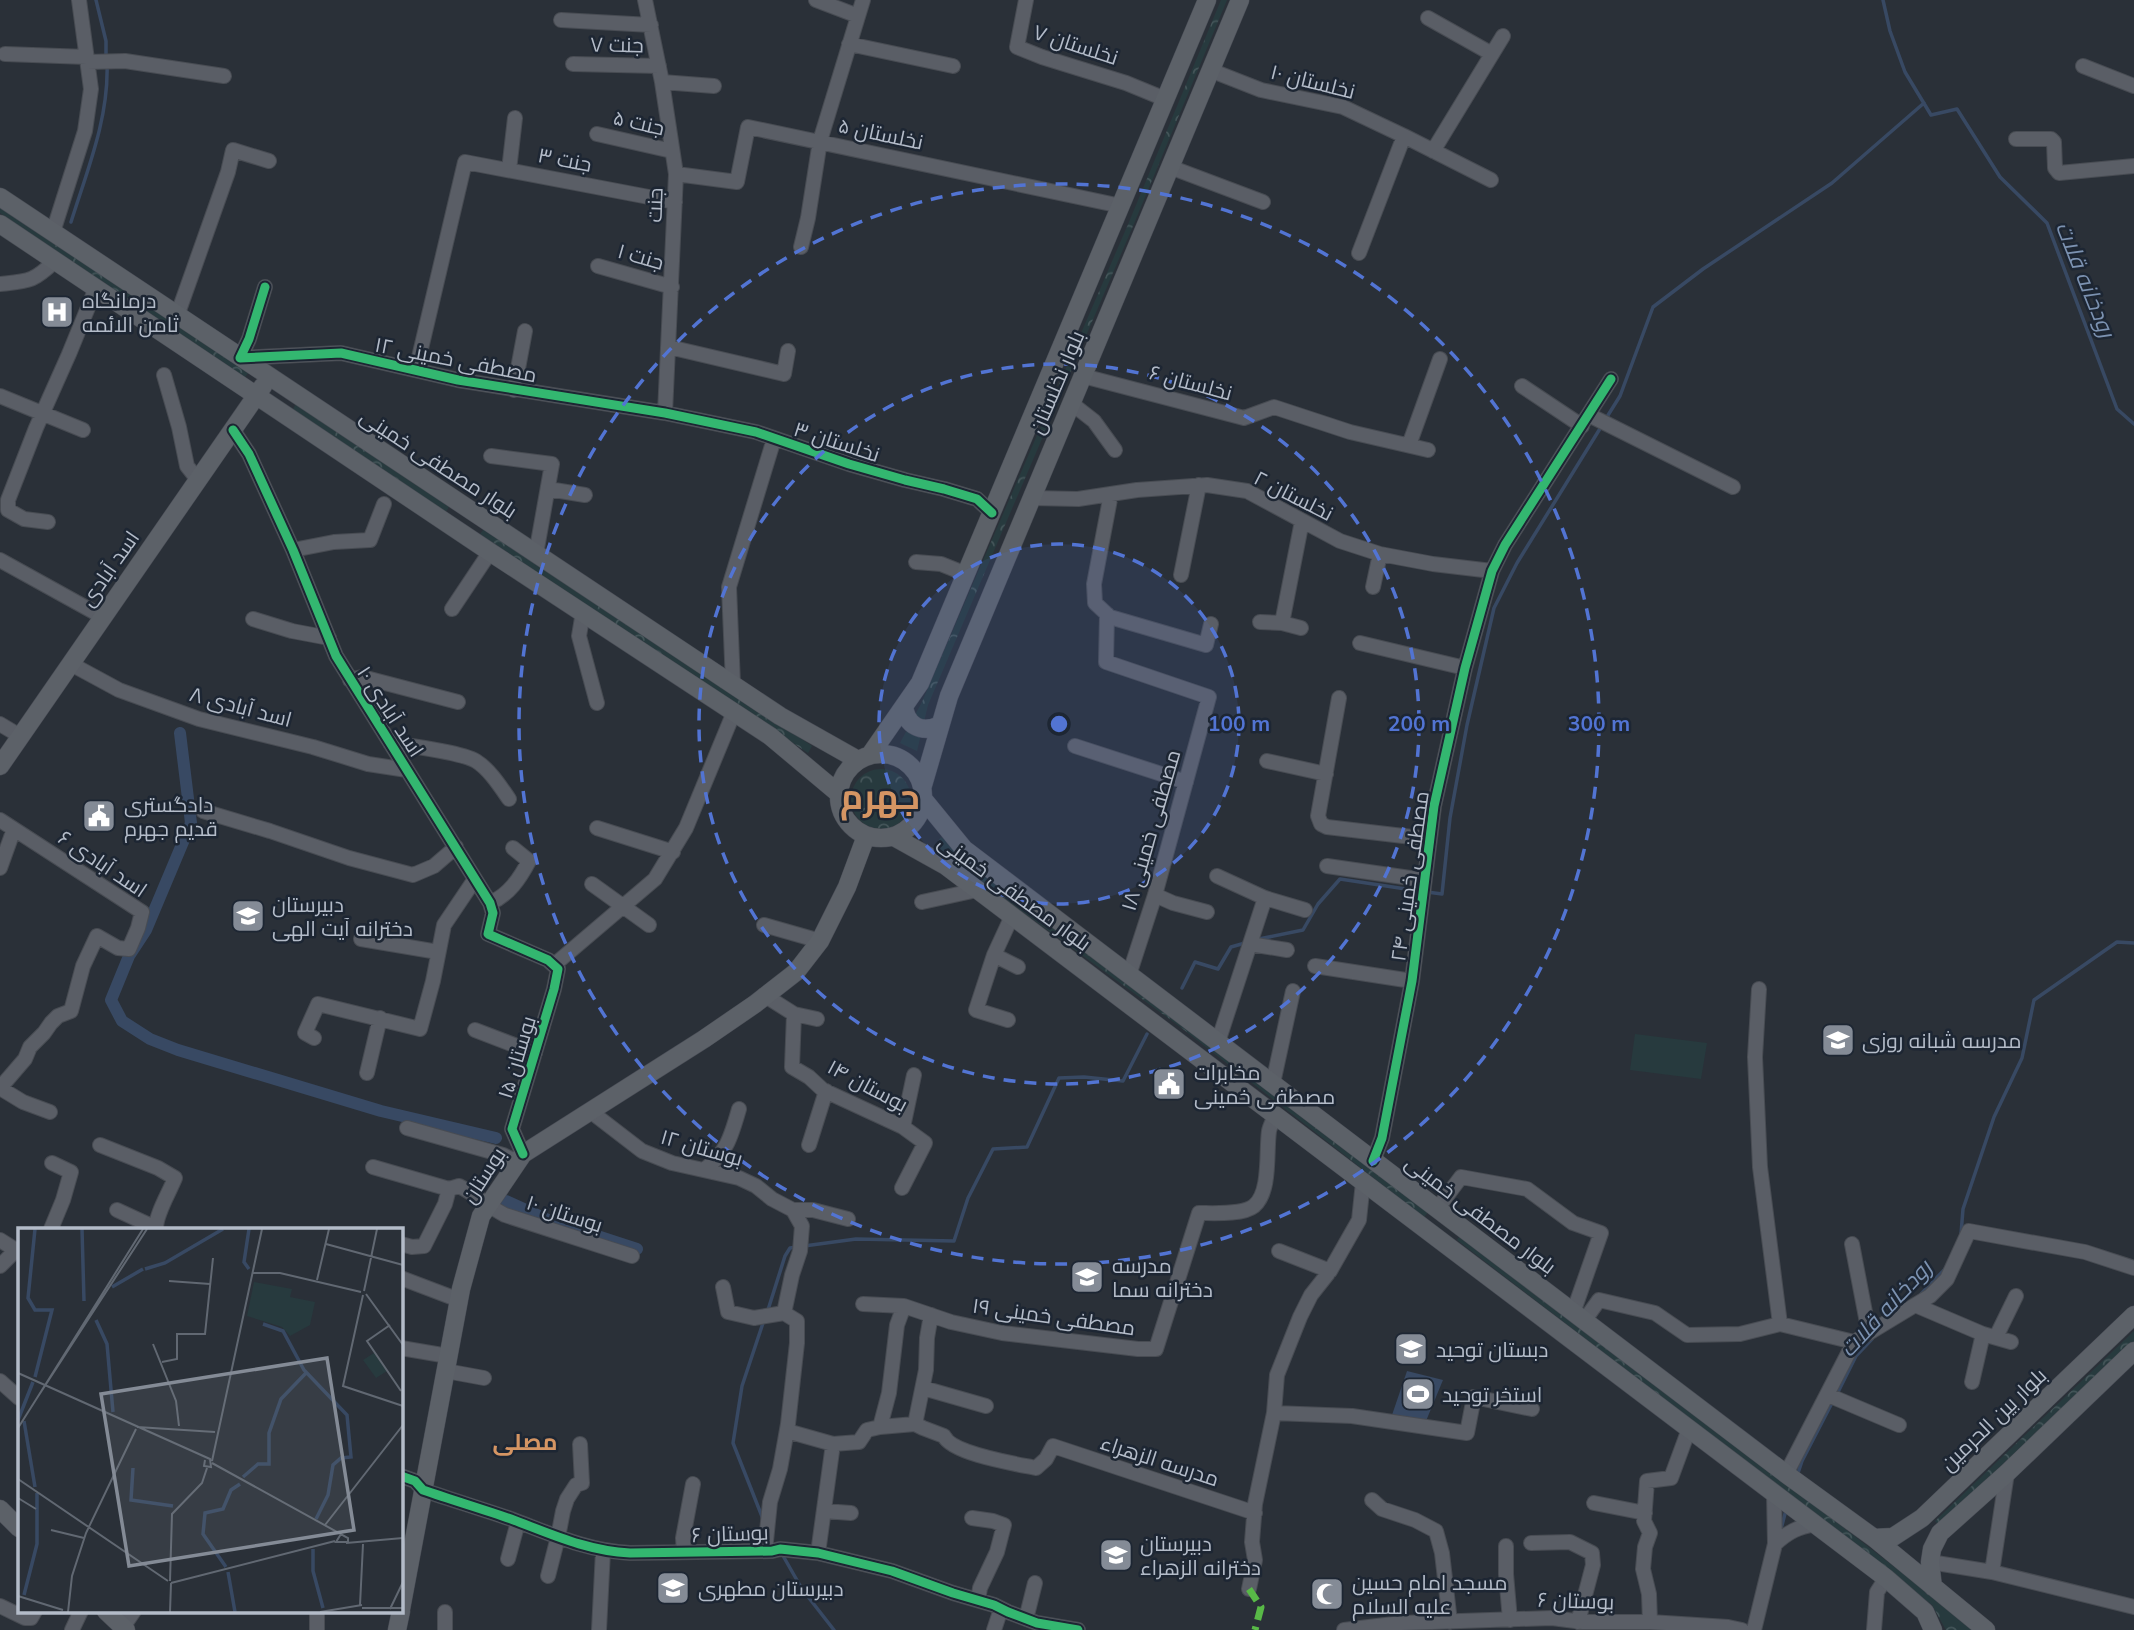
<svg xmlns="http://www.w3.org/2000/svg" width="2134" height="1630" font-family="Mulish,Cairo,sans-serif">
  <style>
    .park { fill: url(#park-crowns) }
    .garden { fill: #273a3e }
    .water { fill: #384963 }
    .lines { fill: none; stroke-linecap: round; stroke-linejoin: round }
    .stream { stroke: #384963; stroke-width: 3.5 }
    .canal { stroke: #384963; stroke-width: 12 }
    .minor-casing { stroke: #484c53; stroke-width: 16 }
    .major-casing { stroke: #484c55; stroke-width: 19 }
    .minor { stroke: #5a5e66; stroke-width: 14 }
    .major { stroke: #5c6168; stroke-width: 18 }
    .quiet { stroke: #58b947; stroke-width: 7; stroke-dasharray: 14 7; stroke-linecap: butt }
    .cycleway-casing { stroke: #1d2633; stroke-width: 13 }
    .cycleway { stroke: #33b770; stroke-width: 9 }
    .ring { fill: none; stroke: #5274d3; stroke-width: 3.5; stroke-dasharray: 12 9 }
    .labels { text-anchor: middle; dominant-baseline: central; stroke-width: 5; stroke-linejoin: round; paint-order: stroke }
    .street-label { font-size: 21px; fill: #b4bcc9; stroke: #1d2633 }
    .poi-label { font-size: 21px; fill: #b4bcc9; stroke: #1d2633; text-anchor: start }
    .water-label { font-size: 23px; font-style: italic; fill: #7c92b1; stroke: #1d2633 }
    .neighbourhood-label { font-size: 23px; font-weight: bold; fill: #d59563; stroke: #1d2633 }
    .town-label { font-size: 35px; font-weight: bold; fill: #d59563; stroke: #1d2633 }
    .inset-river { fill: none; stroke: #384963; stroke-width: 3.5 }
    .inset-road { fill: none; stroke: #616872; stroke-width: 2 }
    .view { fill: #848b96; fill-opacity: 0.15; stroke: #848b96; stroke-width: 3.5 }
    .inset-edge { fill: none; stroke: #b4bcc9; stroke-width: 3.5 }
    .centre { fill: #5274d3; stroke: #1d2633; stroke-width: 3.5 }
    .ring-label { font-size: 21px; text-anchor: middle; font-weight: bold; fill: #5274d3; stroke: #1d2633; stroke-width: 5; stroke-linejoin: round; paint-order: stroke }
  </style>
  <defs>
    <pattern id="park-crowns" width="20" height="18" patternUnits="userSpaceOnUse" patternTransform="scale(1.75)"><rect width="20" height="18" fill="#273a3e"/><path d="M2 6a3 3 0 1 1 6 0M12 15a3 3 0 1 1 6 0" fill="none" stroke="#445559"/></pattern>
  </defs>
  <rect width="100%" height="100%" fill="#2a3038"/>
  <path class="park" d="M1221,0h6l-94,226 -205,479 -11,46 -17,-8 22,-41 207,-480z
    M0,205l249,167 -4,5 -245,-164z
    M297,402l152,105 -4,6 -152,-104z
    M484,529l328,217 -4,7 -328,-219z
    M851 799a30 30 0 1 1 60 0a30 30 0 1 1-60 0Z
    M941,837l488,374 -5,6 -245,-191 -245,-179z
    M1462,1233l514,397h-30l-14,-25 -475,-365z
    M2134,1331v16l-194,180 -5,-6z"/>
  <path class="garden" d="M1635,1034l72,9 -6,36 -71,-9z"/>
  <path class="water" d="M1407,1371l36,9 -17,41 -34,-6z"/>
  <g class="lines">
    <path class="stream" d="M96,0l10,41v16
      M1883,0l7,31 15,41 26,43 26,-6 43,68 47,46 70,186 17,15
      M71,222c16,-51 38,-104 36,-158
      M1605,420l15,-24 33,-89 50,-38 129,-86 92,-80
      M1427,892l15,2 8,-76 17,-93 27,-117 23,-45 84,-136
      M1259,939l44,-9 15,-26 22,-25 79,12
      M1182,988l13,-26 23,7 13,-22 14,-4
      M1961,1234l2,-25 31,-92 28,-59 12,-58 83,-58 17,1
      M804,1246l52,-7 98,2 14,-43 25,-49 34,-2 32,-69 25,-1 39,4 24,-47
      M1921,1294l24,-25
      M767,1313l18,-57 5,-8 7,-1
      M1837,1394l19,-38 16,-17
      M1797,1476l5,-15 31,-60
      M763,1519l-30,-76 9,-57 22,-66
      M1781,1529l5,-19
      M782,1554l20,35 32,41"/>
    <path class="canal" d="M180,733l11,90 -45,107 -17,26 -18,44 11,21 28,18 28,11 203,61 115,27
      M506,1201l42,19 89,29"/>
    <defs>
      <path id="minor" d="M645,0l17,82 14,92 -11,239
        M816,0l42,16
        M1026,0l-9,47 25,10 84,26 39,16
        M1428,18l64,36
        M561,20l90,5
        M849,44l104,22
        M5,54l82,3
        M88,62l37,-1 99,15
        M573,64l86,2
        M2083,66l51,20
        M1210,70l51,20 82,17 61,29 87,44
        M662,82l52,4
        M597,134l75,17
        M2016,139h35l3,3 1,26 4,5 75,-7
        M1433,151l70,-115
        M1170,167l93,35
        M509,170l6,-52
        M676,174l61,8 11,-55 373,79
        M53,232l32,-101 6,-42 -12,-89
        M801,247l7,-29 12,-77 43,-141
        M1359,253l45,-117
        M598,266l74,21
        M0,284c29,-3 33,-2 55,-23
        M265,287l-16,52 -9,19 101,-5 117,27 207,33 91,19 93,32 56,16 39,9 33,10 15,14
        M177,316l51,-144 5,-22 36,11
        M669,347l115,27 4,-23
        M416,370l49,-208 210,40
        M164,375l15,52 8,39 11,14
        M1083,376l161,42 30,-11 76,25 78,18
        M1522,386l60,40
        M514,390l11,-59
        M0,396l83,34
        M1071,403l23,18 21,29
        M1589,415l144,72
        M233,430l16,24 44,96 43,106 154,247 3,10 -5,21 60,26 10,9 -4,20 -42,140 11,25
        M1409,445l31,-86
        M491,456l61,8 -16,90
        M548,489l37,6
        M1111,494l-17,90 1,19 15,14 96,28 5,-21
        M1032,498l46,1 59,-9 70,-5 40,6 93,50 40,13 53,10 59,7
        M48,522l-24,-3 -16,-9v-10l28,-72 33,-74 27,-66
        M293,550l41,-8 36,-2 14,-36
        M0,560l103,57
        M916,562l25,2 25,10
        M1181,575l18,-90
        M1373,587l7,-33
        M452,609l38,-57
        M583,612l-4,24 18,67
        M1107,614l-1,48 103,35 -54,198 -26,80
        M253,619l39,12 37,7
        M1260,622l22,1
        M1301,628l-19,-5 20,-102
        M1360,643l105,25
        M71,664l48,26 80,29 114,28 55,17 39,6
        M350,680l12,-3 96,25
        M733,684l-4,-97 45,-148
        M1339,698l-21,118 3,8 6,3 102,12
        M0,724l20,12
        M390,743c20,3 71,9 86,18 13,8 24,25 33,38
        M1075,746l111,36
        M1267,761l59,13
        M203,811l67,20 79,27 64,17 21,-9 22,-19
        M0,820l142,92 -4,16 -9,21 -11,-1 -21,-12 -14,30 -12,45 -13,5 -7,7 -7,10 -14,14 -5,12 -25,29
        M597,828l76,24
        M1327,866l97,14
        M0,868l14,-39
        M1217,876l48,22 40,12
        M592,884l57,41
        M1155,895l18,8 34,9
        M922,902l55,-12
        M490,903c19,-8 30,-25 39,-42l-16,-13
        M764,925l56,16
        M361,939l77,13
        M1250,944l37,6
        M994,955l24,12
        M554,965l101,-86 31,-51 48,-116
        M1315,966l97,15
        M1759,989l-4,68 5,110 20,157
        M764,995l30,19 23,5
        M794,1014l-2,53 17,10 14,13 80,37 22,16 -23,45
        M1008,1020l-32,-10 18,-55 18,-39
        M475,1030l60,23
        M314,1038l-9,-5 13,-29 102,25 13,-48 11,-56 31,-46
        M1218,1042l47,-144
        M367,1073l13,-55
        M1273,1083l20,-92
        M0,1088l23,14 27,10
        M590,1111l52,40 30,12 67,15 17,8 16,13 21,11h20l35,9
        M903,1127l11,-52
        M407,1128l96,27 14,7
        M100,1145l58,23 17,10c-6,15 -19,36 -19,50
        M809,1145l17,-54
        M1373,1161l9,-23 30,-157 22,-175 31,-138 27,-97 13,-26 106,-166
        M373,1167l76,22 10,-3c16,8 30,21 46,29l127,41
        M704,1170c23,-18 27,-33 35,-61
        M1437,1209l24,-32 66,12 46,34 28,10 -28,80
        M117,1210l39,18 -1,1
        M51,1229l12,-29 8,-28 -19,-9
        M0,1240l19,12
        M401,1244l11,3 12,-1 21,-42 4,-15
        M1852,1244l17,89
        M1279,1251l51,20
        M0,1266l16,-16
        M401,1278l58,22
        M723,1287l5,25 26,6 30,-5
        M863,1304l41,2
        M1915,1305l68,29 28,8
        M1584,1321l15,-21 56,13 32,22 53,-1 40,-10 74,18
        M1996,1337l20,-41
        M401,1348l47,8
        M446,1371l38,7
        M0,1381l19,17
        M1972,1382l11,-48
        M923,1388l63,18
        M1828,1395l71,30
        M1274,1413l78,3 115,17 7,-36 58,12
        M915,1424l11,-54 1,-32 4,-23
        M880,1427l9,-34 8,-68 7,-19 47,16 51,11 136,16h18l43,-136c14,0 44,2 55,-7 17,-14 12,-54 15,-75 1,-5 4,-10 6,-15
        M787,1431l46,13 26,-2 8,-12 13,-3 35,-3 8,4 21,8c8,18 73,28 92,32l10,-9 7,-13 202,67
        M1786,1474l68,-132 76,-46 17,-17 22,-48 116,21 49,16
        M401,1476l14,5 8,9c29,10 59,19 88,29 40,15 76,32 119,34l142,-2 8,-2 38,4 74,18 61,22 41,12 14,7 29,11 41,7
        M1372,1500l10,9 33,11 21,11 6,22 8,69
        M1594,1503l51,10
        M824,1511l27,2
        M972,1518l21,3 11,4 -7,27 -17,36 -2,12
        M1531,1543l39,-1 22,11 1,12 -15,57
        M1775,1544c13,-12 23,-17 40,-20
        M1506,1546v28l4,46
        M765,1551l5,-49 10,-33 8,-45 9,-81v-22l-13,-8 8,-38 8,-24 2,-25 -9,-16
        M684,1552l-1,-14 10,-54
        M818,1553l15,-109
        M508,1559l10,-37
        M1930,1562l62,10 142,35
        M1992,1572l15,-99
        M548,1576l10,-39 5,-26 4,-12 9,-14 6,-2 -2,-39
        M1249,1589l6,-29 -3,-18 3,-38 19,-91 3,-38 23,-58 11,-22 19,-24 29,-51 4,-38
        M0,1606l25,12h6l4,-7
        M1026,1619l9,-36
        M1650,1622l-1,-28 -6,-25 2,-22 5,-14 -6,-12 3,-40 24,-3 18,-49
        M123,1627l11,-16
        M72,1630l9,-19
        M317,1630v-19
        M445,1630v-18
        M599,1630l4,-79
        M994,1630l7,-21
        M1344,1630l58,-7 150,-5 31,4h67l78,5 14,3
        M1754,1630l21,-86 -1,-51
        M1874,1630l3,-38 9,-14"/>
      <path id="major" d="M0,197l780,519 78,44
        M0,224l490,328 280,184 68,57
        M904,706c2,20 18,28 36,19
        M839 796a42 42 0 1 1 84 0a42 42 0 1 1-84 0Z
        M870,755l50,-72 287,-683
        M0,766l263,-380
        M923,785l26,-89 291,-696
        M924,800l40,49 822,625 88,64 112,92
        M894,837l52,29 940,712 39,34 8,18
        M0,1509l19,19
        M1874,1538l19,-1 29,-19 212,-203
        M1933,1587l-3,-25 2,-13 8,-16 67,-60 127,-122
        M401,1609l60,-320 20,-73 42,-62 181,-115 51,-35 41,-32 24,-31 27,-54 19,-51
        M106,1611l20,19
        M397,1630l4,-19"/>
    </defs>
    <use href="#minor" class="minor-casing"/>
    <use href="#major" class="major-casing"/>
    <use href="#minor" class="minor"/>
    <use href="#major" class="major"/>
    <path class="quiet" d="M1249,1589l12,18 -6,23"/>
    <defs>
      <path id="cycleway" d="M265,287l-16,52 -9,19 101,-5 117,27 207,33 91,19 93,32 56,16 39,9 33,10 15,14
        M233,430l16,24 44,96 43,106 154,247 3,10 -5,21 60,26 10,9 -4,20 -42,140 11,25
        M1373,1161l9,-23 30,-157 22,-175 31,-138 27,-97 13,-26 106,-166
        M401,1476l14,5 8,9c29,10 59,19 88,29 40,15 76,32 119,34l142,-2 8,-2 38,4 74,18 61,22 41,12 14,7 29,11 41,7"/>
    </defs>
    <use href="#cycleway" class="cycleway-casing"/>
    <use href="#cycleway" class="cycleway"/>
  </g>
  <circle cx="1059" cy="724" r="180" fill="#5274d3" fill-opacity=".12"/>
  <g class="ring">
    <circle cx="1059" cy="724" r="180"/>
    <circle cx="1059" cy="724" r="360"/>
    <circle cx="1059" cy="724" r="540"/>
  </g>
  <defs>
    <symbol id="hospital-square" viewBox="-11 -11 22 22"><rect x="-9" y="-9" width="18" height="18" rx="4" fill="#848b96" stroke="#1d2633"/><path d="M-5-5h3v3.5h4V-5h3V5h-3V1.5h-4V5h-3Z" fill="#fff"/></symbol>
    <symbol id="civic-square" viewBox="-11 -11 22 22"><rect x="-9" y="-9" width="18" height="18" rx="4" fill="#848b96" stroke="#1d2633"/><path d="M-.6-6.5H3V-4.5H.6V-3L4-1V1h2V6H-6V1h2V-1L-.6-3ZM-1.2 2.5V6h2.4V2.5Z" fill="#fff"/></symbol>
    <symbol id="school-square" viewBox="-11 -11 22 22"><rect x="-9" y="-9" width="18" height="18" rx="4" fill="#848b96" stroke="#1d2633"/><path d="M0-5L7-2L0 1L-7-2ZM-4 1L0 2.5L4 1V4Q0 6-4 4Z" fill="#fff"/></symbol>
    <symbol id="stadium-square" viewBox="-11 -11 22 22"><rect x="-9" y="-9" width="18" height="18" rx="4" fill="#848b96" stroke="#1d2633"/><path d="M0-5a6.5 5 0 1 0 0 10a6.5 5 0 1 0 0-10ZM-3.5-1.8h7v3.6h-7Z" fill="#fff"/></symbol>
    <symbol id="mosque-square" viewBox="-11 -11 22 22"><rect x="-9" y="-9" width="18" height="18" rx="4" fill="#848b96" stroke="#1d2633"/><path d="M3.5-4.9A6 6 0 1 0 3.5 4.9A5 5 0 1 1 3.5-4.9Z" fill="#fff"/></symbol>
  </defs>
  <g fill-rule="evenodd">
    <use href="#hospital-square" x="38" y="293" width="38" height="38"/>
    <use href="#civic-square" x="80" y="797" width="38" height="38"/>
    <use href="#school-square" x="229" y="897" width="38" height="38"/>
    <use href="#school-square" x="1819" y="1021" width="38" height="38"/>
    <use href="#civic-square" x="1150" y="1065" width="38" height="38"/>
    <use href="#school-square" x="1068" y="1258" width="38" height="38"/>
    <use href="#school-square" x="1392" y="1330" width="38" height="38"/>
    <use href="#stadium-square" x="1399" y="1375" width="38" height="38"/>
    <use href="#school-square" x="1097" y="1536" width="38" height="38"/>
    <use href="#school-square" x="654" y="1569" width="38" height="38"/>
    <use href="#mosque-square" x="1308" y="1575" width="38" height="38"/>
  </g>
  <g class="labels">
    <g class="street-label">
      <text transform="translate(617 44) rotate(1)">جنت ۷</text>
      <text transform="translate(1076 44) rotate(18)">نخلستان ۷</text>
      <text transform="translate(1313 81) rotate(14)">نخلستان ۱۰</text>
      <text transform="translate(639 122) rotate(13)">جنت ۵</text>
      <text transform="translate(881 133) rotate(12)">نخلستان ۵</text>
      <text transform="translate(565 159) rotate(11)">جنت ۳</text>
      <text transform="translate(654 205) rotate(-88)">جنت</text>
      <text transform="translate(641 256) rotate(16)">جنت ۱</text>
      <text transform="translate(456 359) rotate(11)">مصطفی خمینی ۱۲</text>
      <text transform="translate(1056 382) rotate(-67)">بلوار نخلستان</text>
      <text transform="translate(1191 382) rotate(15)">نخلستان ۶</text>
      <text transform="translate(837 441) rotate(18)">نخلستان ۳</text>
      <text transform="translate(439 463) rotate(33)">بلوار مصطفی خمینی</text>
      <text transform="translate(1294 495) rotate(27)">نخلستان ۲</text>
      <text transform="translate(109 568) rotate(-55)">اسد آبادی</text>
      <text transform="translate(241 706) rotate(15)">اسد آبادی ۸</text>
      <text transform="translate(391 711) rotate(57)">اسد آبادی ۱۰</text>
      <text transform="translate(1150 830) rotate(-74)">مصطفی خمینی ۱۸</text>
      <text transform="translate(103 863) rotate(34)">اسد آبادی ۶</text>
      <text transform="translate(1409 876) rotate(-82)">مصطفی خمینی ۲۴</text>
      <text transform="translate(1015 892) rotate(36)">بلوار مصطفی خمینی</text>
      <text transform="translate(516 1057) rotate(-73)">بوستان ۱۵</text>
      <text transform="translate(868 1085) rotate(28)">بوستان ۱۴</text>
      <text transform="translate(702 1147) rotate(16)">۱۲ بوستان</text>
      <text transform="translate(483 1175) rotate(-57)">بوستان</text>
      <text transform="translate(565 1213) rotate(18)">بوستان ۱۰</text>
      <text transform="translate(1481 1214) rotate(37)">بلوار مصطفی خمینی</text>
      <text transform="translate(1054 1316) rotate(8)">مصطفی خمینی ۱۹</text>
      <text transform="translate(1993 1419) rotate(-44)">بلوار بین الحرمین</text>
      <text transform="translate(1160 1460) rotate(18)">مدرسه الزهراء</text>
      <text transform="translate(730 1533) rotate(-2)">بوستان ۶</text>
      <text transform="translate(1576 1600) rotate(2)">بوستان ۶</text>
    </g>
    <g class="poi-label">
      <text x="82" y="300">درمانگاه<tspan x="82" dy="24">ثامن الائمه</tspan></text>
      <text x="124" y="804">دادگستری<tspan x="124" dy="24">قدیم جهرم</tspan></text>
      <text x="272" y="904">دبیرستان<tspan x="272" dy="24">دخترانه آیت الهی</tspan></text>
      <text x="1862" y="1040">مدرسه شبانه روزی</text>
      <text x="1194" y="1072">مخابرات<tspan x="1194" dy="24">مصطفی خمینی</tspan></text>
      <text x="1112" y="1265">مدرسه<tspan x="1112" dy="24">دخترانه سما</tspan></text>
      <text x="1436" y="1349">دبستان توحید</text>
      <text x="1442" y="1394">استخر توحید</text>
      <text x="1140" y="1543">دبیرستان<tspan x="1140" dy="24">دخترانه الزهراء</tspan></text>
      <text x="1352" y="1582">مسجد امام حسین<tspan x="1352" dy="24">علیه السلام</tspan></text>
      <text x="698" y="1588">دبیرستان مطهری</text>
    </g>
    <g class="water-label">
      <text transform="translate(2086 279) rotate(68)">رودخانه قلات</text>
      <text transform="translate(1885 1308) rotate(-47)">رودخانه قلات</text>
    </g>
    <g class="neighbourhood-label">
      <text x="525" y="1441">مصلی</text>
    </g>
    <g class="town-label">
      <text x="880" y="796">جهرم</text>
    </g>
  </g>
  <g transform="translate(18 1228)">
    <rect width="385" height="385" fill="#2a3038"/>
    <path d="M236,54l38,7 -2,8 25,5 -5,23 -20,11 -8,-9 -35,-11zM356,125l13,18 -11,7 -13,-18z" fill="#273a3e"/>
    <path class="inset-river" d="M17,1l-7,69 7,12h17l-17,67M64,1l2,72M231,1l-5,33 5,7M127,41l20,-6 58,-34M94,59l31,-18M78,92l11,24 6,68M245,96l20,7 21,39 43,45 4,42 -10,1 -8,7 -5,30 -12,24M0,192l15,-38M6,193l11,66M115,240l-2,32 42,6M225,249l15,-13h11v-31l12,-34 25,-26M295,321v22l10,37M208,339l-23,-33 2,-21 18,-4 8,-19 9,-6M210,344l7,40M6,367l13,-51v-51"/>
    <path class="inset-road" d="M125,1l-106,169 110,-169M308,16l77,21M235,45h27l81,19M299,52l12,-51M151,53l41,3M346,63l13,-62M348,66l37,51M345,67l-20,91 60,20M372,97l-23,16 34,50M135,116l23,57 3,25M144,134l15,-3v-25h28l8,-76M0,145l192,86 1,8 -7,-1 1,-6M119,199l78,5M0,200l19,-30M194,233l50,-232M194,235l136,75v4h-12l5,-8M0,251l150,102M0,270l18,11M307,297l78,-100M33,302l33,8M328,315l57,-5M152,353l2,-67 30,-31 5,-15M153,355l164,-42M0,368l45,14M342,377l3,-61M344,380h41M372,381l13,-27M50,384l4,-36 14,-43 50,-104M152,384l1,-29M302,384l42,-7"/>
    <path class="view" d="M309,130l27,172 -225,36 -28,-172z"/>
    <rect width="385" height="385" class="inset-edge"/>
  </g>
  <circle cx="1059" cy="724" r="10" class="centre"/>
  <g class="ring-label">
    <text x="1239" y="731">100 m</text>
    <text x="1419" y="731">200 m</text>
    <text x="1599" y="731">300 m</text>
  </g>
</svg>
